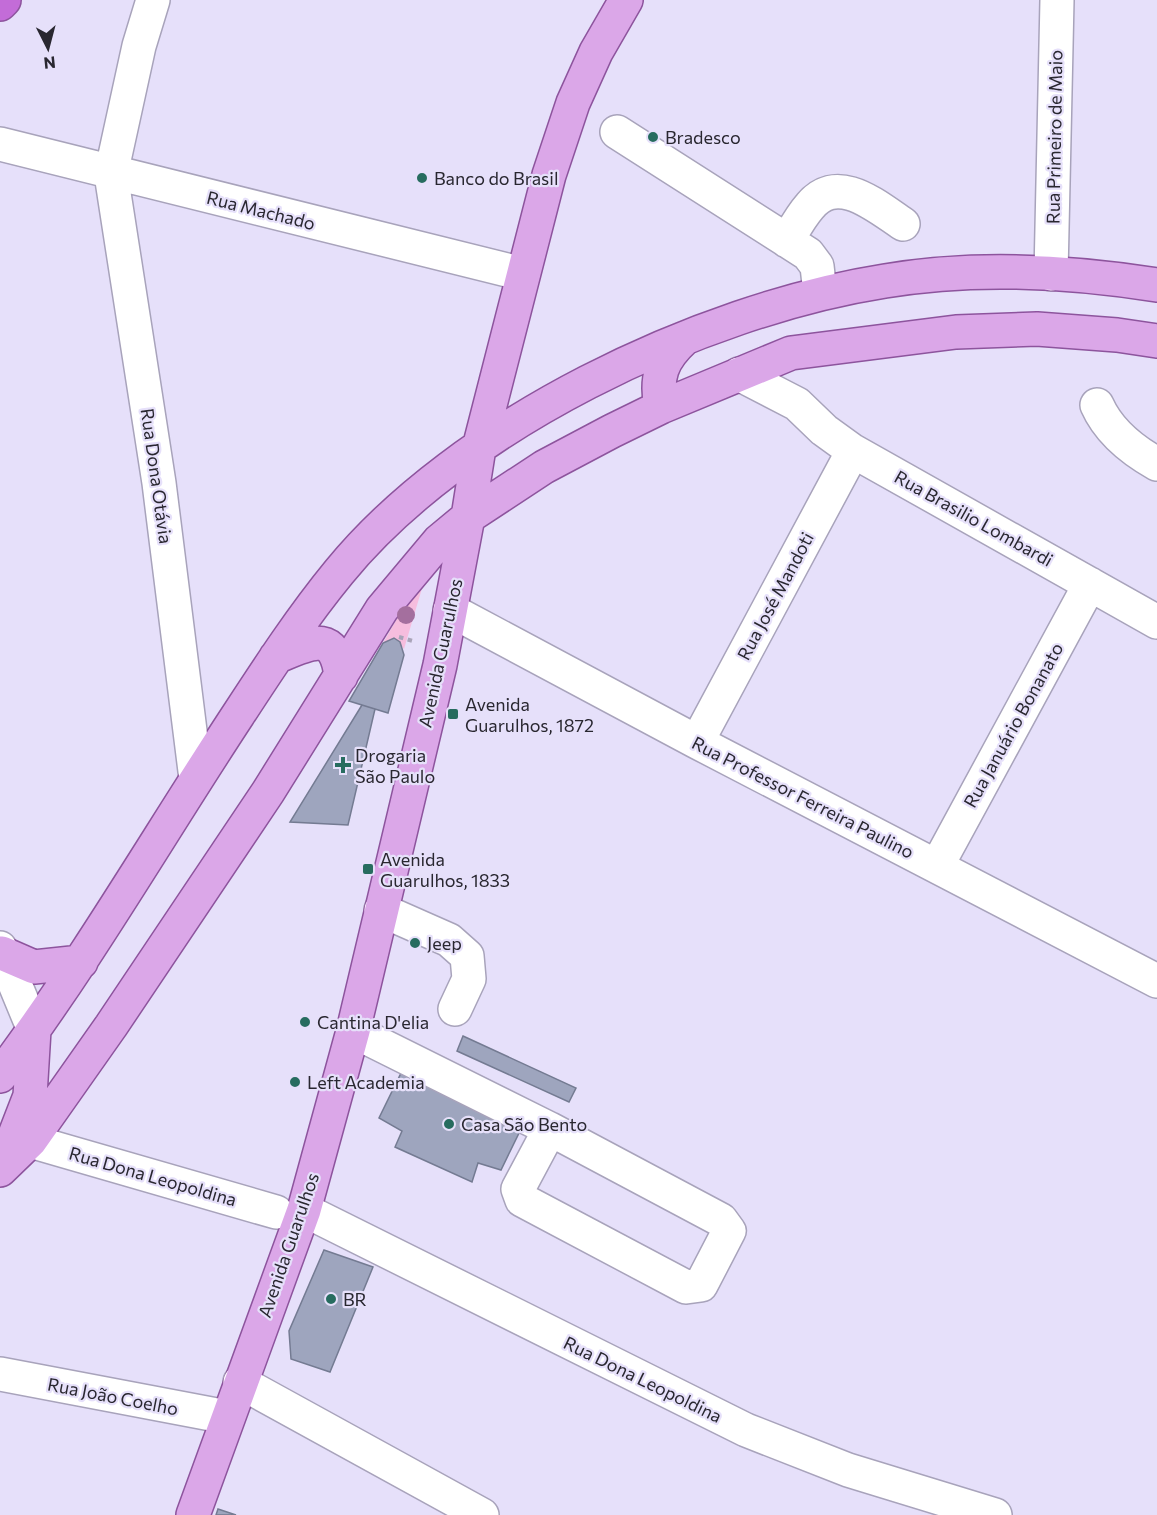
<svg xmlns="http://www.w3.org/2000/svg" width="1157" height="1515" font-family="Commissioner,sans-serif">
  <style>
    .green { fill: #f6bdde }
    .building { fill: #9ea5be; stroke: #747b92; stroke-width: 1.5 }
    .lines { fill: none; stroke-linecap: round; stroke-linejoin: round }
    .minor-casing { stroke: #a8a3bb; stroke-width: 36 }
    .major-casing { stroke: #8d549d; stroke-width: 36 }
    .highway-casing { stroke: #8d549d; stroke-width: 36 }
    .path { stroke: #a9a4b9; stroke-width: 4; stroke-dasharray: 4.5 4.5; stroke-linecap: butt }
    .minor { stroke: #fff; stroke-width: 33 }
    .major { stroke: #dba7e8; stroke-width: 33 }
    .highway { stroke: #c36cd8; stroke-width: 33 }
    .tree { fill: #a46f9e }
    .poi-dot { fill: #276c5f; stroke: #e6e0fa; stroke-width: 2 }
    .labels { text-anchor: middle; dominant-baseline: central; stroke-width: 4.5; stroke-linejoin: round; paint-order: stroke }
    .poi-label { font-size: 18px; fill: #292730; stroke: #e6e0fa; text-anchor: start }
    .street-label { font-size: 18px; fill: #292730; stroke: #e6e0fa }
  </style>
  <rect width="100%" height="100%" fill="#e6e0fa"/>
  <path class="green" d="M417,584l6,1 -19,64 -10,-11 -11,5z"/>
  <path class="building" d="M394,638l6,4 4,13 -16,58 -39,-12 34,-58z
    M362,705l13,4 -27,116 -58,-3z
    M463,1036l113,52 -7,14 -112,-51z
    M402,1071l118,60 -19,39 -23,-7 -6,19 -77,-35 7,-16 -23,-13z
    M324,1250l49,17 -43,105 -39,-13 -2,-28z
    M218,1509l18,6h-20z"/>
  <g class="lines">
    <defs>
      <path id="minor" d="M153,0l-14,46 -28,128 48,309 37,296
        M617,132l191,122 9,12 3,27
        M0,144l523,130
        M787,241c7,-12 14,-25 23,-35 28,-34 67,1 93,18
        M1051,274l6,-274
        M739,374l58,30 27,26 29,21 304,171
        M1097,405c12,27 35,45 60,59
        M450,610l247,132 460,239
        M697,742l156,-291
        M937,866l153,-282
        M381,910l68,30 18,16 2,23 -14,30
        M0,948l34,82
        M353,1031l197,98 171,91 8,11 -28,54 -15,2 -164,-87 -4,-11 32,-60
        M30,1141l246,71
        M304,1210l442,220 102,40 147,45
        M0,1374l227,43
        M240,1382l242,133"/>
      <path id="major" d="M661,407c-6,-30 1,-48 23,-68
        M276,657c32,-13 59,-30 65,19
        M2,953l32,14 47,-5
        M0,1076c87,-116 159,-241 238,-361 32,-49 64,-98 101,-143 120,-147 361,-262 546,-291 89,-15 183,-10 272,4
        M11,1145l19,-49 4,-66
        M0,1170l30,-29 81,-115 157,-234 114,-183 57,-68 29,-24 76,-50 68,-36 49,-24 130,-54 165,-21 81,-3 80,6 40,6
        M193,1515l111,-305 49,-179 87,-366 28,-148 11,-69 70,-273 24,-72 23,-51 30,-52"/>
      <path id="highway" d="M0,4l4,-4"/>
    </defs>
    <use href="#minor" class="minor-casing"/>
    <use href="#major" class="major-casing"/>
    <use href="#highway" class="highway-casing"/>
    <path class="path" d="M399,637l14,4"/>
    <use href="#minor" class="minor"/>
    <use href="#major" class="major"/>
    <use href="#highway" class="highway"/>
  </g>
  <circle class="tree" cx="406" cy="615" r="9"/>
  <g class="poi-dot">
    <circle cx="653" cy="137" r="6"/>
    <circle cx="422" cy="178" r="6"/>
    <rect x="447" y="708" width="12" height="12" rx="3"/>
    <path d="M340 756h6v6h6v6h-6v6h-6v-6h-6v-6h6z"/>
    <rect x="362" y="863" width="12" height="12" rx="3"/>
    <circle cx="415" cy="943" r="6"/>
    <circle cx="305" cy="1022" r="6"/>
    <circle cx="295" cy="1082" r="6"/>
    <circle cx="449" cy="1124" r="6"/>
    <circle cx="331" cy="1299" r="6"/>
  </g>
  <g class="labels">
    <g class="poi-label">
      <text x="665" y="137">Bradesco</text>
      <text x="434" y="178">Banco do Brasil</text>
      <text x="465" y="704">Avenida<tspan x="465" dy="21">Guarulhos, 1872</tspan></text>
      <text x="355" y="755">Drogaria<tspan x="355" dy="21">São Paulo</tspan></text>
      <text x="380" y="859">Avenida<tspan x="380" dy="21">Guarulhos, 1833</tspan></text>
      <text x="427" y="943">Jeep</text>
      <text x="317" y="1022">Cantina D'elia</text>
      <text x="307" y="1082">Left Academia</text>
      <text x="461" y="1124">Casa São Bento</text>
      <text x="343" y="1299">BR</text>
    </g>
    <g class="street-label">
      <text transform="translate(1054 137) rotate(-89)">Rua Primeiro de Maio</text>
      <text transform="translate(261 210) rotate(14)">Rua Machado</text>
      <text transform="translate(157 476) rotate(82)">Rua Dona Otávia</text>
      <text transform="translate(974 518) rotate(29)">Rua Brasilio Lombardi</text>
      <text transform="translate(775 596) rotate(-62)">Rua José Mandoti</text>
      <text transform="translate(440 653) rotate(-78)">Avenida Guarulhos</text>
      <text transform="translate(1013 725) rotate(-61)">Rua Januário Bonanato</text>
      <text transform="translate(803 797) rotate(27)">Rua Professor Ferreira Paulino</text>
      <text transform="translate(153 1176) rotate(16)">Rua Dona Leopoldina</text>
      <text transform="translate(288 1245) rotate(-71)">Avenida Guarulhos</text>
      <text transform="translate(643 1379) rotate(26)">Rua Dona Leopoldina</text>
      <text transform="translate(113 1396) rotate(11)">Rua João Coelho</text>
    </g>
  </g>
  <g transform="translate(48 48) rotate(174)" stroke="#e6e0fa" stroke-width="4.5" paint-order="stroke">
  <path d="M0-4.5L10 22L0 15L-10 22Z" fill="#292730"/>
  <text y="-9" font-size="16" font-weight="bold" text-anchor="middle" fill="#292730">N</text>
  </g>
</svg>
